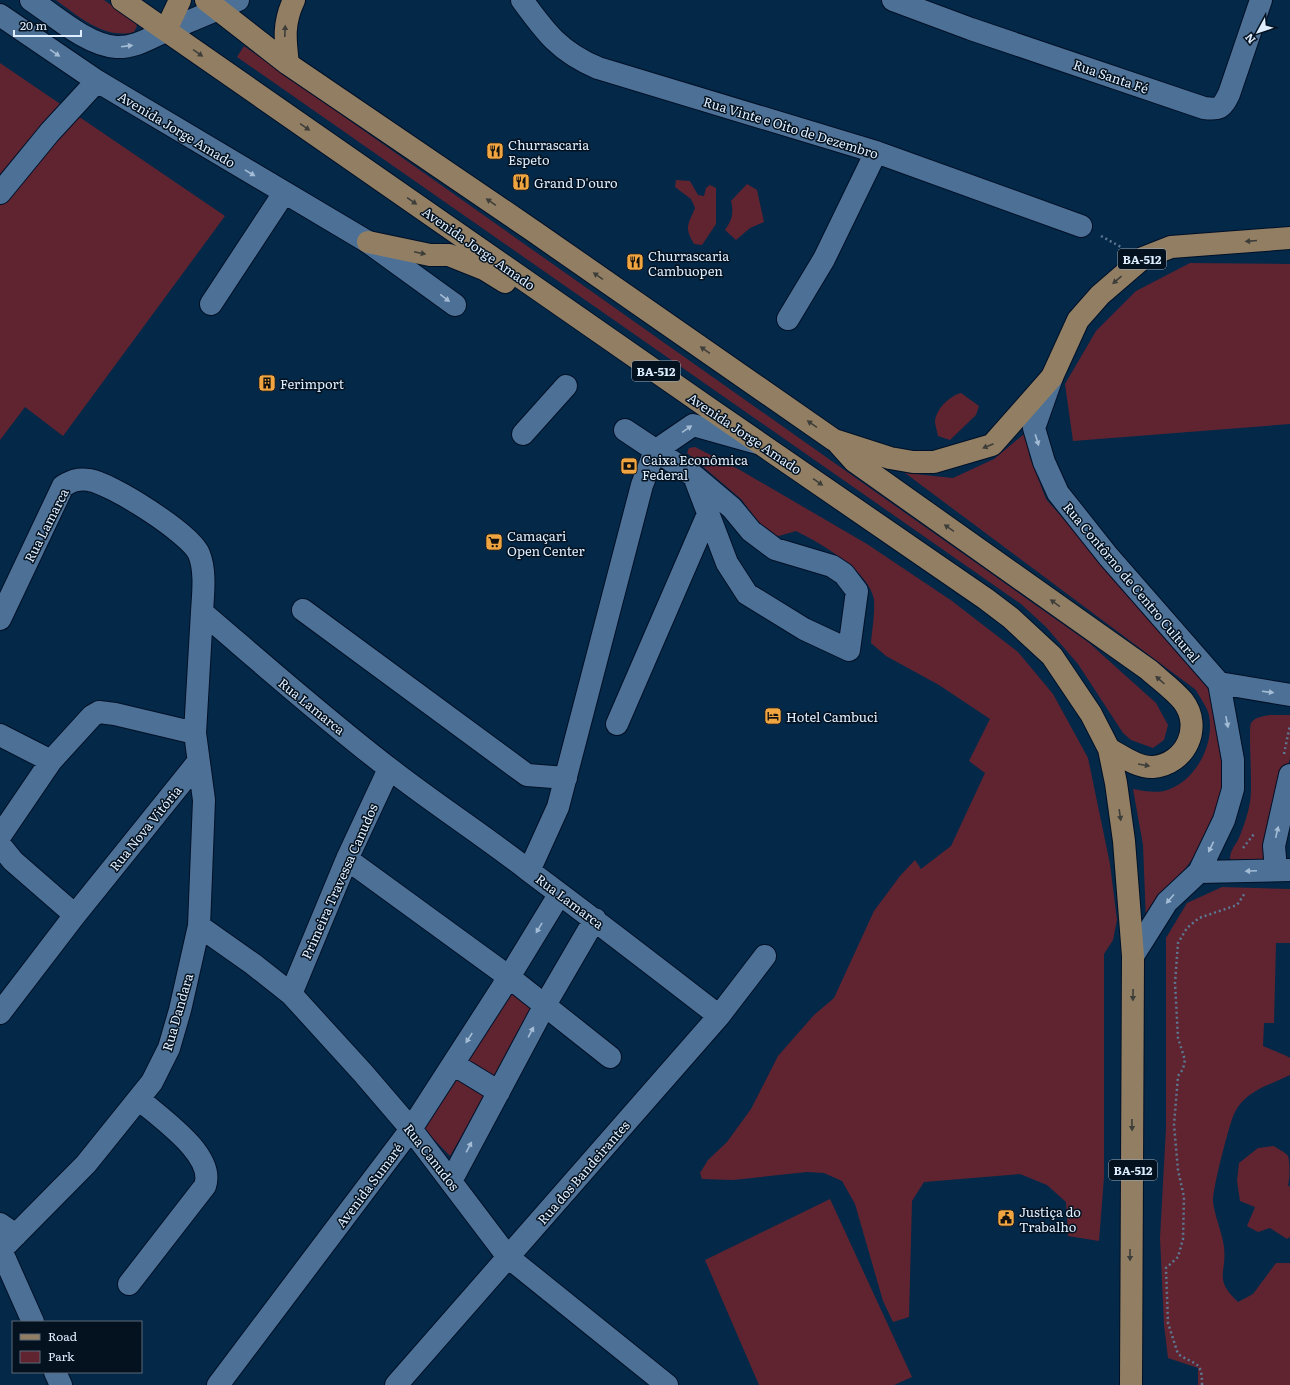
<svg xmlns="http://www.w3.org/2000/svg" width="1290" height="1385" font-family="Literata,serif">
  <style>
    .green { fill: #602431 }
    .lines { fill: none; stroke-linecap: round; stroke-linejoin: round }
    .minor-casing { stroke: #001027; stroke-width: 24 }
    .major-casing { stroke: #001027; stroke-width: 24 }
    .path { stroke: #5c7892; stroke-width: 2.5; stroke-dasharray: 2 3; stroke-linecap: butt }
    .minor { stroke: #4d7196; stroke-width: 22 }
    .major { stroke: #927f63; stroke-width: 22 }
    .oneway { fill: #3d3d3a }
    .oneway2 { fill: #a4bcd5 }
    .labels { text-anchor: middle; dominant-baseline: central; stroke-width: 3; stroke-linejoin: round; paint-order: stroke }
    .shield { fill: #04111f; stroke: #9dacbc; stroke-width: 1 }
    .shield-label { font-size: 12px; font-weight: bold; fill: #deeeff }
    .street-label { font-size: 13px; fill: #deeeff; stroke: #04111f }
    .poi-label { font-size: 13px; fill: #deeeff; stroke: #04111f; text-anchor: start }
  </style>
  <rect width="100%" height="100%" fill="#042848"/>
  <path class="green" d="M56,0h48l29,20 4,6 -3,6c-29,8 -56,-16 -78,-32z
    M244,46l844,596 68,61 12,22 -4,15 -11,8 -22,-8 -8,-7 -45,-69 -32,-37 -25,-23 -784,-547z
    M0,63l225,153 -162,220 -38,-29 -25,33z
    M676,180l14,1 8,14 6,1 2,-8 4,-3 6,3v36l-14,21 -8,-1c-10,-17 -6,-19 1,-36l-4,-9 -16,-12z
    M747,184l10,6 7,32 -14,6 -14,12 -11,-10c7,-10 9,-17 6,-29z
    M1190,263l100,1v160l-217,17 -8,-57 31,-53 40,-40z
    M961,393l18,13 -3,9 -26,25 -12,-4c-1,-4 -2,-9 -3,-13 0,-13 14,-27 26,-30z
    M1030,429l-1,26 17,44 151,173 9,13 10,23 8,66 -8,45 -20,35 -50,67 -3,-76 -10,-56c11,2 20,4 31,2 31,-8 51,-46 45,-76 -2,-8 -9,-17 -13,-25l-291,-217 48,5 41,-19z
    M695,447l45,23 127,74 85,57 66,51 35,42 35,64 22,106 7,56 -4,20 -9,14v223l-5,64 -31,-5 -2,-34 -19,-17 -27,-11 -96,8 -12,19 -3,116 -16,5 -10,-21 -28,-97 -13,-23 -18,-8 -17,-1 -74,8 -31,-1 -2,-6 8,-13 19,-18 24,-33 27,-53 36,-41 20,-17 40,-87 26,-35 15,-16 6,9 30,-23 34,-73 -16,-12 21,-42 -51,-34 -53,-29 -15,-13c1,-13 4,-29 3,-43 -4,-29 -54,-57 -78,-69l-17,5 -12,-3 -26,-34 -54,-46 2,-5z
    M1270,715h20v43l-22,89 2,12 -36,3 -4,-3c0,-8 4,-12 8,-19 5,-11 10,-26 12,-38 3,-13 -2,-73 1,-79 4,-6 13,-7 19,-8z
    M1222,887l68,2v54h-14l-2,80h-10l-1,23c4,2 26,10 27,12 0,5 0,12 0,17 -20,10 -46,16 -56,39 -5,11 -22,77 -21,88 2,15 9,30 11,45 3,27 -11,31 14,55l15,-8 23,-31h14v122h-92v-17l-30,-10 -4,-33 -4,-87 6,-110v-190l21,-35z
    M511,988l25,19 -86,149 -28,-29z
    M1274,1146c4,3 11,6 14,10 2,6 2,22 0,29l2,2v50l-3,2 -17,-11 -12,4 -11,-6 8,-19 -15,-6 -3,-20 2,-18 19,-15z
    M830,1199l82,178 -18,8h-135l-54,-125z"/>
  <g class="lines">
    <defs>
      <path id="minor" d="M31,0c24,16 56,45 85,47 20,1 35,-10 52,-17 24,-10 47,-19 70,-30
        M522,0c24,33 38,52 76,68l278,84 205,74
        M893,0l78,29 233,79c16,2 18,0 25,-14l32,-94
        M0,15l97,66 271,161 87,63
        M0,193l50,-61 47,-51
        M211,304l73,-111
        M788,319l36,-60 52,-107
        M1052,377l-18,51 10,34 14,31 50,63 111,127 71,12
        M625,430l69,46 33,87 20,31 57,35 45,21 8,-59 -13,-17 -12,-8 -57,-17 -24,-18 -19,-23 -38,-32
        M523,434l43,-48
        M303,610l224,165 39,3
        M0,619l63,-133c9,-5 15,-8 26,-6 22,3 102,54 110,74 7,17 4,40 3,58 62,53 123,107 188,157 45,35 93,66 138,101 64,48 128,97 191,146
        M617,724l91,-210
        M0,735l51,26
        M0,836l51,-75 41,-45 7,-4 16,2 80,19
        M0,845l13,16 62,54
        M347,859l162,118 101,80
        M1276,870l-2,-24 16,-71
        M529,871l29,-64 84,-322 13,-34 38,-26 64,18
        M1199,872l91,-2
        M199,926l54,38 38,30 72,79 48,56 97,128 159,128
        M1133,956l34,-54 32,-30 25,-52 9,-31v-29l-14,-77
        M291,994l56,-135 42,-90
        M0,1013l75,-98 123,-153
        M453,1064l46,28
        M451,1181l94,-176 50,-86
        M0,1224l16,11
        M1,1250l32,72
        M0,1251l86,-87 66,-82 17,-34 11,-38 19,-84 5,-126 -9,-67 7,-121
        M129,1284l76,-98c11,-31 -45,-68 -66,-87
        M55,1372l6,13
        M218,1385l193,-256 98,-152 50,-82
        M396,1385l323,-369 46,-60"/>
      <path id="major" d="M122,0l588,409 276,190 25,19 41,38 39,58 18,35 7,34 8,58 9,115 -2,429
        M206,0l82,64 244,166 302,210 56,18 23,4h21l58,-17 60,-68 26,-57 22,-25 43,-37 28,-11 119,-9
        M166,30l14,-30
        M288,64c-3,-25 -5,-41 6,-64
        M368,242l62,13h19l35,14 21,13
        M837,442l17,19 295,209c11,10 25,20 34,31 20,26 3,63 -30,66 -15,1 -31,-11 -44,-18"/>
    </defs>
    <use href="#minor" class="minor-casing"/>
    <use href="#major" class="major-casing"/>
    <path class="path" d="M1101,236l20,11
      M1284,754l6,-29
      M1243,848l11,-14
      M1202,1385c0,-25 -6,-19 -24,-31l-10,-31 -2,-55 12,-11 5,-18 1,-42 -6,-27 -4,-45 4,-49 5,-7 2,-9 -7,-22 -3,-55 3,-40 9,-15 12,-10 38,-13 8,-12"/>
    <use href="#minor" class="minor"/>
    <use href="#major" class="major"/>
  </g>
  <defs><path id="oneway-solid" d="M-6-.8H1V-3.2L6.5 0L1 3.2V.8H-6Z"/></defs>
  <g class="oneway">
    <use href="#oneway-solid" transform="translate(285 31) rotate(-88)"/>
    <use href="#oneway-solid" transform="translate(198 53) rotate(35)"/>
    <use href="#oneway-solid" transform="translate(305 127) rotate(35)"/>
    <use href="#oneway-solid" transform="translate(412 201) rotate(35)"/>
    <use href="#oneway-solid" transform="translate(491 202) rotate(-146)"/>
    <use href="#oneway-solid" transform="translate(1251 241) rotate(175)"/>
    <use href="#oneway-solid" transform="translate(420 253) rotate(12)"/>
    <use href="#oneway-solid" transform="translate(598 276) rotate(-145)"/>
    <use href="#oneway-solid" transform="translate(1117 280) rotate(139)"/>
    <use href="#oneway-solid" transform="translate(705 350) rotate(-145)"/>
    <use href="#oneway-solid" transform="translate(812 424) rotate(-146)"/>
    <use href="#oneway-solid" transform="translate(988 446) rotate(157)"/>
    <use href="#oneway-solid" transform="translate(818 482) rotate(35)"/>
    <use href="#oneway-solid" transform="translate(949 528) rotate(-145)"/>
    <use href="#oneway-solid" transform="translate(1055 603) rotate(-144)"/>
    <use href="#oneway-solid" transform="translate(1160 680) rotate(-138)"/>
    <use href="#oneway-solid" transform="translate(1144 765) rotate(10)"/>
    <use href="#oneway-solid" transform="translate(1120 815) rotate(82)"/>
    <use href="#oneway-solid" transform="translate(1133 995) rotate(91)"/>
    <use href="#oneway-solid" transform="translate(1132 1125) rotate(89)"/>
    <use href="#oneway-solid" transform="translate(1130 1255) rotate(90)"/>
  </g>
  <g class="oneway2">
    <use href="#oneway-solid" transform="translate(127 46) rotate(-7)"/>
    <use href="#oneway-solid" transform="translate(55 53) rotate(34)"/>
    <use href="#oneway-solid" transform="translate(250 173) rotate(31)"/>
    <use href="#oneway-solid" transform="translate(445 298) rotate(37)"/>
    <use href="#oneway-solid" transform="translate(687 429) rotate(-35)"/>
    <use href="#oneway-solid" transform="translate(1037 440) rotate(73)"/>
    <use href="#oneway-solid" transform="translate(1268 692) rotate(7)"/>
    <use href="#oneway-solid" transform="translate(1227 722) rotate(79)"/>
    <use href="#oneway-solid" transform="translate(1277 832) rotate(-77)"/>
    <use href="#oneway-solid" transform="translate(1211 847) rotate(116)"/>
    <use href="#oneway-solid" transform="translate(1251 871) rotate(177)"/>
    <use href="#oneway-solid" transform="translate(1170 899) rotate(131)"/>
    <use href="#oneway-solid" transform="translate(539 928) rotate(121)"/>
    <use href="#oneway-solid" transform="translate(531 1032) rotate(-62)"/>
    <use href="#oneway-solid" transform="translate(469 1038) rotate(123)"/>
    <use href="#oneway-solid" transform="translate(469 1147) rotate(-62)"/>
  </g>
  <defs>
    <symbol id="restaurant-square" viewBox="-11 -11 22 22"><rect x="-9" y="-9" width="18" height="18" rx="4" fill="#f1a540" stroke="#04111f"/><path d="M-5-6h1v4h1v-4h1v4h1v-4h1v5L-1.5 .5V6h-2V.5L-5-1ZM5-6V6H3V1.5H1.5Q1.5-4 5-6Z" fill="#111"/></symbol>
    <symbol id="building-square" viewBox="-11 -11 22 22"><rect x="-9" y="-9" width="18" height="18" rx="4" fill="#f1a540" stroke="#04111f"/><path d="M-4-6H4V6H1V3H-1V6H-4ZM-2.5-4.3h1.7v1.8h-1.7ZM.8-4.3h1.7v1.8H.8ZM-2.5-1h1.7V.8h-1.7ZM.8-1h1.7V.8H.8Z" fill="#111"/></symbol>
    <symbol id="bank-square" viewBox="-11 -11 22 22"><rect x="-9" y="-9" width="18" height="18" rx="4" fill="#f1a540" stroke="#04111f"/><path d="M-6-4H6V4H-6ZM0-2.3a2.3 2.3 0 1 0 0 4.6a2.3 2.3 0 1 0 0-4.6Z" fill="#111"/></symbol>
    <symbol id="supermarket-square" viewBox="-11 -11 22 22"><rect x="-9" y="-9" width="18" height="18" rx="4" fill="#f1a540" stroke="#04111f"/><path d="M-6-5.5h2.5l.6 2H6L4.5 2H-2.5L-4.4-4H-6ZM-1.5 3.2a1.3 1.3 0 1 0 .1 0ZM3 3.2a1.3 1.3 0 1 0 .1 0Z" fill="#111"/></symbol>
    <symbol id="hotel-square" viewBox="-11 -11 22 22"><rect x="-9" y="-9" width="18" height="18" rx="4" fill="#f1a540" stroke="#04111f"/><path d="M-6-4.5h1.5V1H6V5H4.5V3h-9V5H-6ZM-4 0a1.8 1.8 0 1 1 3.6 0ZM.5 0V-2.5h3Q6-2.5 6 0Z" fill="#111"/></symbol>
    <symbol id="civic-square" viewBox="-11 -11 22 22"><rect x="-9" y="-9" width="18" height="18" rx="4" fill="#f1a540" stroke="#04111f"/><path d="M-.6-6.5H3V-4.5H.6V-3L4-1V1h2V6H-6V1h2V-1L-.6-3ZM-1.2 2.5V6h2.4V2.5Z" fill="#111"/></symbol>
  </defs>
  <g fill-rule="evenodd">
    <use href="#restaurant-square" x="485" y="141" width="20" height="20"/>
    <use href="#restaurant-square" x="511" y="172" width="20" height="20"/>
    <use href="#restaurant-square" x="625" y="252" width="20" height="20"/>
    <use href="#building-square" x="257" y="373" width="20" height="20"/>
    <use href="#bank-square" x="619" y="456" width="20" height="20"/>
    <use href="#supermarket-square" x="484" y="532" width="20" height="20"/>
    <use href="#hotel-square" x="763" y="706" width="20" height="20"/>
    <use href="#civic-square" x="996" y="1208" width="20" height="20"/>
  </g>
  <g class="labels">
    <g class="shield">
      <rect x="1118" y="249" width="48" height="20" rx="3"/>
      <rect x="632" y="361" width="48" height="20" rx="3"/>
      <rect x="1109" y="1160" width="48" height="20" rx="3"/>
    </g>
    <g class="shield-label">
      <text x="1142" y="259">BA-512</text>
      <text x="656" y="371">BA-512</text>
      <text x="1133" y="1170">BA-512</text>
    </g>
    <g class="street-label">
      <text transform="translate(1111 76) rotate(19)">Rua Santa Fé</text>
      <text transform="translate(791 127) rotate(17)">Rua Vinte e Oito de Dezembro</text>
      <text transform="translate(177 129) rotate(31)">Avenida Jorge Amado</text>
      <text transform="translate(479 248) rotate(35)">Avenida Jorge Amado</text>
      <text transform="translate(745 433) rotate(34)">Avenida Jorge Amado</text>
      <text transform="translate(46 525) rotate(-63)">Rua Lamarca</text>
      <text transform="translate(1132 582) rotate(50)">Rua Contôrno de Centro Cultural</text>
      <text transform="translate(312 706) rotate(39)">Rua Lamarca</text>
      <text transform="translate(145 828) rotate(-51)">Rua Nova Vitória</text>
      <text transform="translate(339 881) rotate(-66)">Primeira Travessa Canudos</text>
      <text transform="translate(570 901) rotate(37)">Rua Lamarca</text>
      <text transform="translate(177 1012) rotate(-74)">Rua Dandara</text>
      <text transform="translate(432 1157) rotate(52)">Rua Canudos</text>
      <text transform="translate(583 1172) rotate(-49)">Rua dos Bandeirantes</text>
      <text transform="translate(369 1185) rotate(-53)">Avenida Sumaré</text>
    </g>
    <g class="poi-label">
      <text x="508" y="144">Churrascaria<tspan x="508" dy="15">Espeto</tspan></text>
      <text x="534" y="182">Grand D'ouro</text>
      <text x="648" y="255">Churrascaria<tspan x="648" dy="15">Cambuopen</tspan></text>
      <text x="280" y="383">Ferimport</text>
      <text x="642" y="459">Caixa Econômica<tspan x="642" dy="15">Federal</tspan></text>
      <text x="507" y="535">Camaçari<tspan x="507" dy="15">Open Center</tspan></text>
      <text x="786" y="716">Hotel Cambuci</text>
      <text x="1019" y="1211">Justiça do<tspan x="1019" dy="15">Trabalho</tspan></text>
    </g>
  </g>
  <rect x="12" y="1321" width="130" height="52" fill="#04111f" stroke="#5b6979"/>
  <rect x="20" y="1334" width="20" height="6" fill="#927f63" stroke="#5b6979"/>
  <text x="48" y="1341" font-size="12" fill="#deeeff">Road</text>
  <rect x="20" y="1351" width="20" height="12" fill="#602431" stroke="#5b6979"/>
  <text x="48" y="1361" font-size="12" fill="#deeeff">Park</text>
  <g transform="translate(1258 32) rotate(230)" stroke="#04111f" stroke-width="3" paint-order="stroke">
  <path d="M0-3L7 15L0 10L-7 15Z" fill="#deeeff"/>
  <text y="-6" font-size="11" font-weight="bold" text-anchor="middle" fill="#deeeff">N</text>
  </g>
  <path d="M14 30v6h67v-6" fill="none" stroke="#deeeff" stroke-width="2"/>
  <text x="20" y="30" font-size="12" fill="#deeeff" stroke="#04111f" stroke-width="3" paint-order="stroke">20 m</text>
</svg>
